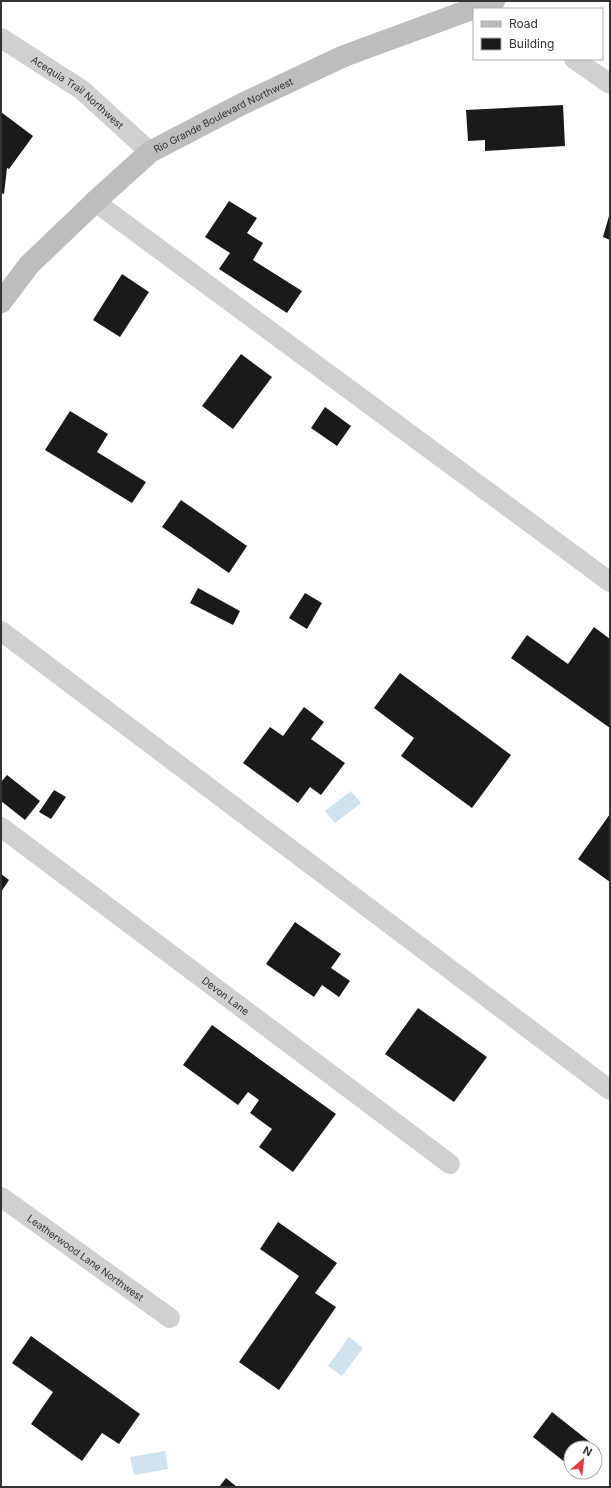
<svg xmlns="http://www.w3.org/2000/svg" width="611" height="1488" font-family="Inter,sans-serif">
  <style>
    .water { fill: #cfe2ee }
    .building { fill: #1a1a1a }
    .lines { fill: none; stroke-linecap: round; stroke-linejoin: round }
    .street { stroke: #d0d0d0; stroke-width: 20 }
    .secondary { stroke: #bdbdbd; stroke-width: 22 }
    .labels { text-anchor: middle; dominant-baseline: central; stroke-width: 4; stroke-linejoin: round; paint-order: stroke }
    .street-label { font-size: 10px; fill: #333; stroke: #fff }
  </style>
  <rect width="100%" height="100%" fill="#fff"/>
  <path class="water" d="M351,791l10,12 -26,20 -10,-12z
    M349,1337l14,11 -21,28 -14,-10z
    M165,1451l3,18 -34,6 -4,-18z"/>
  <path class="building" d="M563,105l2,41 -80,5v-11l-17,1 -2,-31z
    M1,112l32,24 -24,33 -2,-1 -3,26 -3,-1z
    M229,201l28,17 -10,15 16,10 -10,17 49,31 -15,22 -68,-44 11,-16 -25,-16z
    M609,216l1,1v23l-7,-3z
    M122,274l27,18 -29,45 -27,-17z
    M241,354l31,23 -39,52 -31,-23z
    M325,407l26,19 -14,20 -26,-18z
    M70,411l38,23 -11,18 49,30 -14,21 -87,-53z
    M181,500l66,46 -18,27 -67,-46z
    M198,588l42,23 -7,14 -43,-22z
    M305,593l17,10 -15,26 -18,-11z
    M594,627l16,12v89l-99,-70 16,-23 41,29z
    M400,673l111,82 -39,53 -71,-52 13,-18 -40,-30z
    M304,707l20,15 -13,17 34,24 -24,32 -11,-8 -12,16 -55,-40 27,-36 13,9z
    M7,775l33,26 -15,19 -24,-19v-19z
    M54,790l12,7 -15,22 -12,-7z
    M610,814v68l-32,-23z
    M1,874l8,6 -8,12z
    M295,922l46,32 -10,14 19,13 -11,16 -17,-12 -8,12 -48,-33z
    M418,1008l69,49 -33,45 -69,-48z
    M212,1025l124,89 -43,58 -34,-25 13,-18 -22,-16 9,-13 -11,-8 -10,13 -55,-40z
    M278,1222l59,41 -22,30 21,14 -57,83 -40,-28 60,-86 -39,-27z
    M31,1336l109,78 -21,30 -17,-11 -20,28 -51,-37 22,-32 -41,-29z
    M552,1412l48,38 -5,7v-9h-24v19l-38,-30z
    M226,1478l11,9h-18z"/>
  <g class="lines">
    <g class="street">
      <path id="s1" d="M1,38l81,52 68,62"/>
      <path d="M574,59l36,25"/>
      <path d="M94,201l516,381"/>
      <path d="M1,631l609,459"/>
      <path id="s2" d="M1,827l449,337"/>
      <path id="s3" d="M1,1197l169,121"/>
    </g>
    <path class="secondary" id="s4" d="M1,302l28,-37 71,-68 50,-45 90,-47 104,-49 150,-55"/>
  </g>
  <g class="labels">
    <g class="street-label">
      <text stroke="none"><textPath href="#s1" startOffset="94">Acequia Trail Northwest</textPath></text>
      <text stroke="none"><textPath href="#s4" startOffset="294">Rio Grande Boulevard Northwest</textPath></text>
      <text stroke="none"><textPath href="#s2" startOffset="281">Devon Lane</textPath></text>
      <text stroke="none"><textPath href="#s3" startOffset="104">Leatherwood Lane Northwest</textPath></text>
    </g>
  </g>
  <rect width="611" height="1488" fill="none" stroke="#333333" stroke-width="4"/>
  <rect x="473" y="8" width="130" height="52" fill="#ffffff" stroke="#adadad"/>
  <rect x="481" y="21" width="20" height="6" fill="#bdbdbd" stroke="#adadad"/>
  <text x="509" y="28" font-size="12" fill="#333333">Road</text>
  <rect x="481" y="38" width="20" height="12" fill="#1a1a1a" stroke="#adadad"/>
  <text x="509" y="48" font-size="12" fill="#333333">Building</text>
  <g transform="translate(583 1460) rotate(28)"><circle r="19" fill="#ffffff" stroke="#adadad"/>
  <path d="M0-3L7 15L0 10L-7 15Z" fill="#e63946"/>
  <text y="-6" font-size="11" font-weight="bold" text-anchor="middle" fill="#333333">N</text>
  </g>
</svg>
